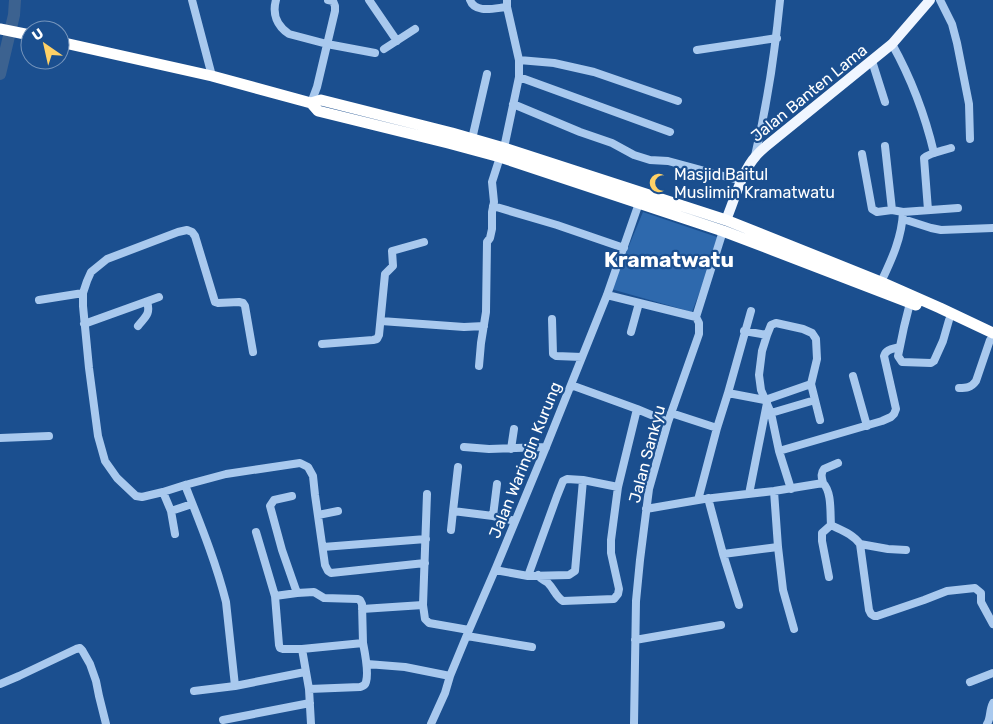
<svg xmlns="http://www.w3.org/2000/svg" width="993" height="724" font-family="Rubik,sans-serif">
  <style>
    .green { fill: #2e69ad }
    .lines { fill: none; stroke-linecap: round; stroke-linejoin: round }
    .river { stroke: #3c6290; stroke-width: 12 }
    .minor { stroke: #a9c9ee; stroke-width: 8 }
    .major { stroke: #f0f6ff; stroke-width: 10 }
    .highway { stroke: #fff; stroke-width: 11 }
    .labels { text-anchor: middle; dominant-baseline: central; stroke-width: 4.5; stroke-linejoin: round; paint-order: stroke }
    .street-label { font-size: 16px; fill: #fff; stroke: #1b4f8f }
    .poi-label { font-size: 16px; fill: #fff; stroke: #1b4f8f; text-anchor: start }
    .district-label { font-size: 21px; font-weight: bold; fill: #fff; stroke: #1b4f8f }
  </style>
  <rect width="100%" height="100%" fill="#1b4f8f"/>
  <path class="green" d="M643,212l77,26 -28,74 -81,-23z"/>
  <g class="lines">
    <path class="river" d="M0,74l14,-59 1,-15"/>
    <path class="minor" d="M192,0l20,76
      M276,0c-4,14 1,26 13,34l38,10 48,9
      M369,0l28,41
      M470,0c5,14 25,8 37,7
      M940,0l12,24 5,19 12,61 1,35
      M892,44c19,34 33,71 42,109
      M384,49l31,-20
      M697,50l80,-12
      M519,60l35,3 40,9 84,29
      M872,61l13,41
      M519,77l151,55
      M311,103l6,-16 18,-76v-5l-2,-5 -5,-1
      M513,104l67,28 32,11 22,12 16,5 18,1 74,20
      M472,139l15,-65
      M504,148l15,-71v-17l-12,-53v-7
      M862,154l10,55 5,3 15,-2
      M755,156c12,-51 20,-103 25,-156
      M493,206l64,19 67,23
      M928,210l-4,-52c7,-6 18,-7 27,-10
      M903,212l55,-4
      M903,219l28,9 10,2 52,-2
      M881,282c11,-23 21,-45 22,-70l-11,-2 -7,-64
      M607,295l89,22
      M39,300l44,-7
      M910,303l-6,24 -6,29 4,6 29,1 3,-2 9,-20 6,-21
      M552,319l1,35 3,2 26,1
      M381,321l83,6 20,-1
      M84,324l75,-27
      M138,326c7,-9 13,-12 9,-24
      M744,331l23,4
      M631,332l8,-29
      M322,344l51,-4 4,-1 2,-4 6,-61 8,-8 -1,-15 32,-9
      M253,352l-8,-46 -2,-3 -4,-1 -21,1 -3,-1 -20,-66 -3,-4 -5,-2 -9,2 -71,27 -16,13 -4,9 -4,12v13l6,62 9,68 7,25 12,17 19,18 6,1 21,-5 22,-7 41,-11 74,-11 8,4 5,9 2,19 10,70 3,6 3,2 94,-10
      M479,366l2,-23 5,-31 1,-70 3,-4 2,-9v-17l2,-10 -2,-20 8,-25
      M853,376l14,50
      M959,388c7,0 12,0 17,-7l14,-41
      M728,393l23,-82
      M637,409l31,13
      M671,413l46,15
      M771,413l44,-13
      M0,438l49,-2
      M464,447l25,2 57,-2
      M511,449l3,-20
      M779,451l103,-30 9,-4 3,-3 2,-5 -12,-53c2,-7 9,-7 15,-9
      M458,467l-5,44 40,5 22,5
      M823,483c-1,-5 -3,-9 1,-14l14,-6
      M185,485c15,38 31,77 41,117l9,84
      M791,489l-12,-38 -8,-38 -10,-23 -2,-15 3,-24 5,-16 4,-10 5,-2 27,6 9,4 4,6 1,20 -6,25 9,36
      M774,491l4,56 5,43 11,39
      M163,492l8,19 4,23
      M427,494l-4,111 2,14 4,4 40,7
      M749,494l18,-91
      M292,496l-18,4 -4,6 12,44 15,43 -22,3 4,49 1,3 3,1h19l7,40 2,35
      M708,498l15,56 16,51
      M698,500l19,-72 11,-35 37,7 46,-16
      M646,509l58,-10 70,-8 49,-8c9,9 7,29 8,42l-9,8v8l7,36
      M171,511l21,-7
      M318,515l20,-4
      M493,516l4,-32
      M831,525c10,5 22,9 29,19l9,66 2,4 3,2h3l47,-16 23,-9 28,-3 6,5v9l12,22
      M451,530l2,-19
      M256,532l19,64
      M860,544l28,5 18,1
      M323,547l103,-8
      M723,554l55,-7
      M495,570l33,6 41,-1 6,-4 8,-91
      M538,575c3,5 7,5 10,8 6,6 8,14 15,18l51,-2 4,-5 1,-5 -8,-36v-13l7,-53 19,-78 -66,-24
      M528,576l29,-80 6,-15 4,-2 16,1 35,7
      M297,593l17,-1 10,6 34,1 2,1 2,4 1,39 -61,6
      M362,609l61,-4
      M467,636l65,11
      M635,640l86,-15
      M367,664l38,3 45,9
      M970,682l23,-9
      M0,684l19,-8 57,-27 4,-1 2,2 8,14 6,17 3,15 7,28
      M309,689l51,-2c3,-1 5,-1 6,-5 3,-10 -1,-29 -3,-39
      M194,691l41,-5 70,-14
      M223,720l87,-17
      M431,724l14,-31 5,-17 19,-46 26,-60 51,-123 61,-152 32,-92
      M634,724l2,-123 4,-41 9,-71 19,-67 31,-88v-11l-3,-6 27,-86
      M987,724c4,-6 2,-13 6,-21"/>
    <path class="major" d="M726,220c8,-19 16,-49 30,-64 4,-5 9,-9 14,-13l122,-99 38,-44"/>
    <path class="highway" d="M0,29l30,6
      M60,42l152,34 99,27 10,-3 131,33 52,15 222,72 155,62 59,26 53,25
      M311,103l7,8 130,32 52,14 223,74 193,74"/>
  </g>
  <defs>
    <symbol id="mosque-bare" viewBox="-9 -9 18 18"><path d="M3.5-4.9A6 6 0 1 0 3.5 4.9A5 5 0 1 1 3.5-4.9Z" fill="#ffd166" stroke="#1b4f8f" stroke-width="2.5" paint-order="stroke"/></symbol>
  </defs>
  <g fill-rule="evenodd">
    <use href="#mosque-bare" x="645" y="169" width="28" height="28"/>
  </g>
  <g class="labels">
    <g class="street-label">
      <text transform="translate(809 93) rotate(-39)">Jalan Banten Lama</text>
      <text transform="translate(647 454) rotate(-75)">Jalan Sankyu</text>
      <text transform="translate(525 460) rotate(-68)">Jalan Waringin Kurung</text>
    </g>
    <g class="poi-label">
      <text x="674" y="174">Masjid Baitul<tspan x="674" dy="18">Muslimin Kramatwatu</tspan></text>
    </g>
    <g class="district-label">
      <text x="669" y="259">Kramatwatu</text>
    </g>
  </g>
  <g transform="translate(45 45) rotate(326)"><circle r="24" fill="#1b4f8f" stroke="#7695bc"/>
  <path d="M0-4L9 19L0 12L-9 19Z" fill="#ffd166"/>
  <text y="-8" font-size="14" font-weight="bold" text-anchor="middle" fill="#ffffff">U</text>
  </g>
</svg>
